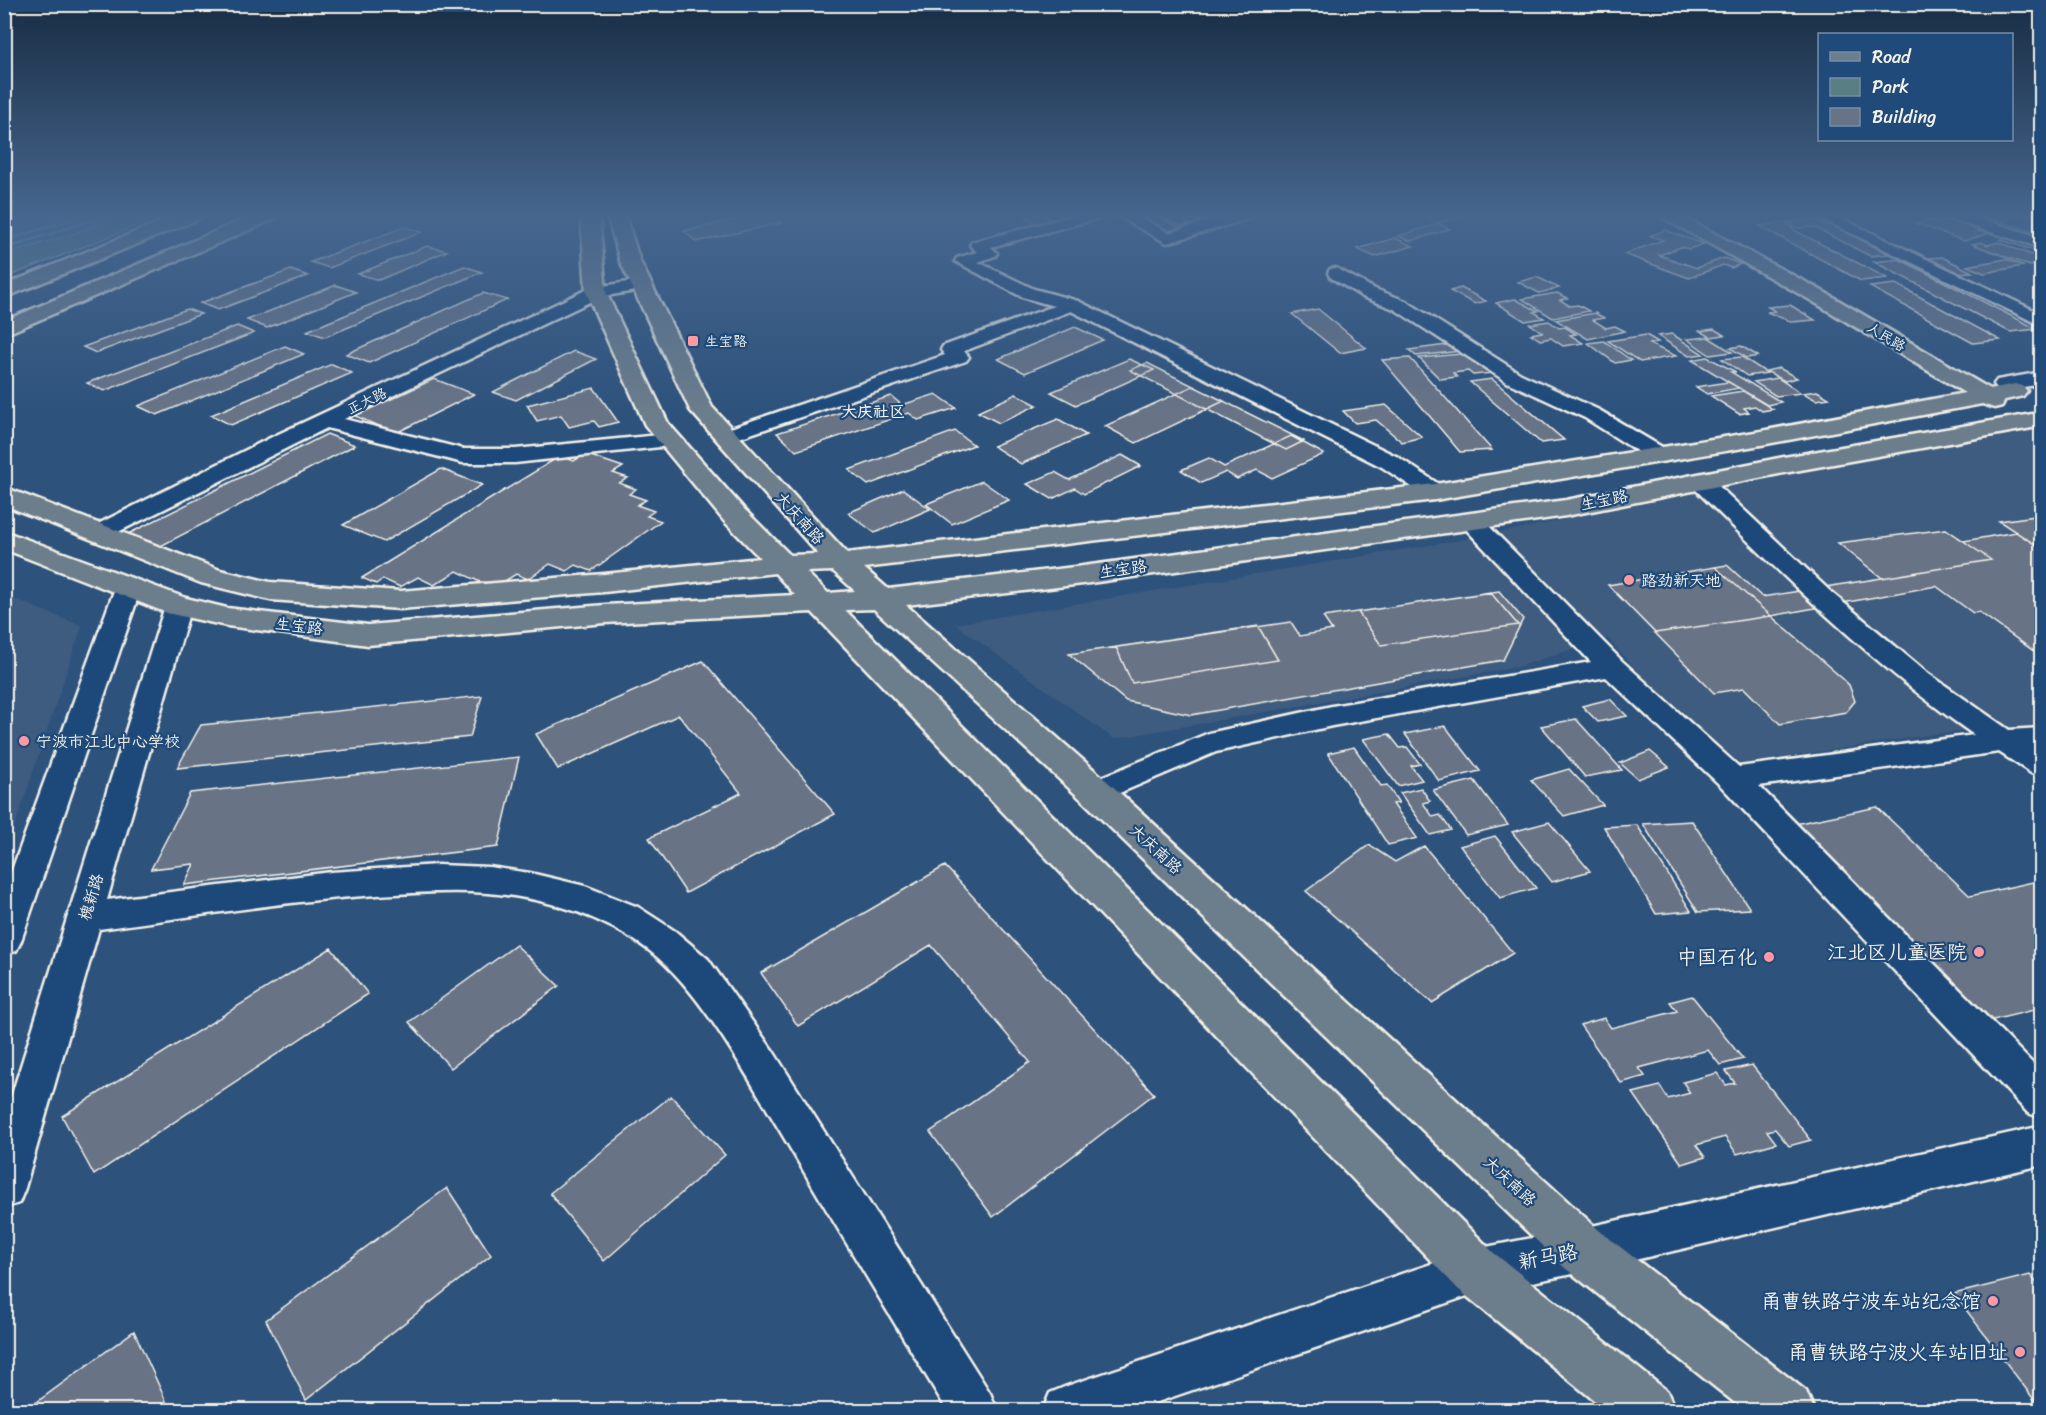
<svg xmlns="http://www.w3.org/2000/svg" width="2046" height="1415" font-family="Sriracha,'LXGW WenKai TC',sans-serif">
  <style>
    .built { fill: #3e5c7f }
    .green { fill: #597e83; stroke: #a6b8b6; stroke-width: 1.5 }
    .water { fill: #427a9e; stroke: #89aabc; stroke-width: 1.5 }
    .pier { fill: #2d527c }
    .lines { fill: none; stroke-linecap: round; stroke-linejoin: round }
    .shore { stroke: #adc1ca; stroke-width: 1.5 }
    .building { fill: #677386; stroke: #f4f1e8; stroke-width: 1.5 }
    .minor-casing { stroke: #f4f1e8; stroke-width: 5 }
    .major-casing { stroke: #f4f1e8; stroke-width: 5 }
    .minor { fill: #1f4a7a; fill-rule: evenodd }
    .major { fill: #6c7d8b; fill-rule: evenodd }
    .poi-dot { fill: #ff9aa2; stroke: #1f4a7a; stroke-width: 2 }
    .labels { text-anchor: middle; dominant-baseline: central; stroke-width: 4.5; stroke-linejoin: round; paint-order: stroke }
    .far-street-label { font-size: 14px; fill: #f4f1e8; stroke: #1f4a7a }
    .far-poi-label { font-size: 14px; fill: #f4f1e8; stroke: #1f4a7a; text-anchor: start }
    .far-quarter-label { font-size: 16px; font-weight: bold; fill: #f4f1e8; stroke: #1f4a7a }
    .street-label { font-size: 16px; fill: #f4f1e8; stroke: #1f4a7a }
    .poi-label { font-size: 16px; fill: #f4f1e8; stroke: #1f4a7a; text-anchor: start }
    .near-poi-label { font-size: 20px; fill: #f4f1e8; stroke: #1f4a7a; text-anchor: end }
    .near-street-label { font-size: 20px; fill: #f4f1e8; stroke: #1f4a7a }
  </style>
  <rect width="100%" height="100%" fill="#2d527c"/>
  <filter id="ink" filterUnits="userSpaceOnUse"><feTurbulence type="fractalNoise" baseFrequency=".0167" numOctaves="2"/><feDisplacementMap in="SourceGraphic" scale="12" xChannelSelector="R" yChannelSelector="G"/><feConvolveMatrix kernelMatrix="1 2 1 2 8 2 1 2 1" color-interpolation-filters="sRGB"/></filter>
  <g filter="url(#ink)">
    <path class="built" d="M2038,428l3,2v296l-106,8 -193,30 -53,-38 -82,-88 -89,29 -404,72 -159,-115 523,-87 359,-72z
      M5,595l77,31 -77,230 -1,-261z"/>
    <path class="green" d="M5,215h159l-159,63z"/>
    <path class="water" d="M5,215h114l-37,16 -77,24z
      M1960,215h81v25z"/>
    <path class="pier" d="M2007,215l34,2v8l-7,-2 -24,9 -16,-5 22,-9z"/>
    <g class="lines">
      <path class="shore" d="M1980,215l62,19
        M4,241l82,-26
        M4,249l103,-34"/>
    </g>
    <path class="building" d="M756,215h15l10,8 -85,19 -12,-11z
      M1036,215h8l14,8 -15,4 -17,-9z
      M1135,215h19l27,13 -13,3z
      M1157,215h38l10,4 -9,3 -6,-3 -6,2 5,3 -8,2z
      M1434,215h33l-28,8 -14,-5z
      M1815,220l11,6 6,-1 57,29 -19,2 -56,-29 -16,1 -11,-6z
      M1930,220l7,3 13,-3 37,14 -23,7 -49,-18z
      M1783,222l11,6h-4l97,50 -26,3 -102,-55z
      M1438,224l12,5 -39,12 -13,-5z
      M404,227l18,5 -93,36 -18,-6z
      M1665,230l39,14 -15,5 -8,-2 -22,8 38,13 27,-10 17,6 -10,4 -8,-3 -34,13 -65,-24 39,-14 -13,-4z
      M2009,237l33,11v1l-7,2 -34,-11z
      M1395,238l18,8 -38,11 -18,-8z
      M1981,242l7,3 10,-3 44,17v4l-12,3 -58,-22z
      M427,246l20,5 -68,29 -21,-6z
      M1942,257l30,15 -15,1 -30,-15z
      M1899,259l138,70 -27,3 -136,-70z
      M2006,259l17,7 -39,7 -17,-7z
      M464,266l18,6 -157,65 -18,-6z
      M291,270l17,6 -90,34 -18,-7z
      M1537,277l22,11 -20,5 -21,-11z
      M1896,284l104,56 -27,3 -103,-56z
      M336,285l20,7 -89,36 -20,-8z
      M1461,288l25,13 -11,3 -25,-13z
      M483,293l24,7 -138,63 -23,-9z
      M1557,293l10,5 -7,2 10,6 8,-1 11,6 -36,7 -31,-19z
      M1515,299l23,12 -4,1 10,6 -19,3 -29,-18z
      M1790,305l25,15 -23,2 -25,-10 8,-1 -7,-4z
      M187,309l14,5 -105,39 -13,-6z
      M1318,309l48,39 -26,5 -48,-39z
      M1595,313l9,5 -11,2 13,8 9,-2 10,5 -37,8 -32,-19z
      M1549,321l10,7 6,-1 11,7 -6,1 13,8 -20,3 -12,-8 -11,2 -9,-6 11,-2 -12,-8z
      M237,326l17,7 -150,58 -17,-8z
      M1075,327l28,13 -78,33 -27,-14z
      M1714,329l10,6 -13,2 -11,-6z
      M1672,334l31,20 -14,2 -31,-20z
      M1646,335l12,7 -9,2 27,12 -36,6 -32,-21z
      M1708,337l24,15 -22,3 -23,-16z
      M1604,341l27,19 -16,3 -27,-20z
      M1454,344l8,7 -46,5 -7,-6z
      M285,346l19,8 -147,61 -19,-9z
      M1741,346l17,10 -11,2 -17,-10z
      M574,351l22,8 -80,41 -23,-8z
      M1471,353l22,20 -20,2 -5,-4 -15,2 4,4 -17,2 -21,-21z
      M1707,357l29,15h-5l50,30 -14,3 -75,-45z
      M1742,357l25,16 -20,3 -25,-17z
      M1410,358l82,92 -32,2 -78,-92z
      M1129,359l25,11 -78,35 -25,-13z
      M1147,363l157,78 -18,9 -156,-80z
      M332,364l20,9 -121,52 -20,-10z
      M1779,368l18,10 -12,3 -19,-10z
      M1778,378l23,15 -25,3 -22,-14z
      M434,379l40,15 -78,39 -41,-17z
      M1492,379l72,61 -23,3 -71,-61z
      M1728,382l11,6 -32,6 -11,-7z
      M1193,386l31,15 -88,42 -31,-17z
      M594,388l24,34 -19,5 -5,-6 -25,6 -8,-12 -24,6 -10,-16z
      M1743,391l30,18 -11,2 -7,-5 -11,2 5,4 -10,2 -28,-18z
      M1817,391l12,7 -13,2 -13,-7z
      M936,394l20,14 -38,12 -9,-7 -113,38 -19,-18 114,-37 11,9z
      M1016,394l21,11 -38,18 -21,-11z
      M1386,405l36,32 -20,5 -26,-22 -21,3 -12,-12z
      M1058,419l28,16 -65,29 -28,-18z
      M955,431l19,14 -106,40 -19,-15z
      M327,434l28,11 -202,105 -29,-14z
      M1291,436l33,18 -52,24 -15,-8 -20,9 -11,-7 -25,11 -20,-13 28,-12 15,9z
      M585,454l38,13 -10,6 15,5 -9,5 17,6 -7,5 17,6 -9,5 17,6 -7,5 14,5 -70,50 -15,-6 -9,6 -17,-7 -22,15 -12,-5 -16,10 -20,-2 -23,-11 -23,14 -16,-8 -18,10 -17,-8 -7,5 -14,-6 198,-122 14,5z
      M1122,455l19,11 -57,28 -9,-6 -23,11 -25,-15 28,-12 14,8z
      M441,469l41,16 -98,57 -41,-17z
      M982,481l27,19 -57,24 -26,-20z
      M903,489l27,20 -55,24 -27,-20z
      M2042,515v34l-43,-28z
      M2042,515v142l-63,-45 -6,1 -37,-27 -165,30 72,63 6,6 6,16 -9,11 -66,12 -36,-36 -30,5 -106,-108 119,-20 35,32 120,-19 -44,-35 108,-14 18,12 52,-9 -17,-11z
      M1946,529l45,31 -109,18 -44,-35z
      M1715,567l56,49 -116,17 -47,-48z
      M1499,591l24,28 -20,41 -312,55 -65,-14 -57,-47 222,-32 9,14 32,-6 -9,-13z
      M1490,592l28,33 -137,20 -23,-33z
      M1258,626l20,34 -146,23 -16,-36z
      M703,661l132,153 -149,79 -37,-55 92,-45 -62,-78 -121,54 -22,-35z
      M482,696l-12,41 -293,31 24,-43z
      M1610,699l17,17 -29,6 -16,-16z
      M1576,719l46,51 -37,7 -44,-51z
      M1445,726l35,45 -41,10 -34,-47z
      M1389,734l11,14 7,-1 13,17 -9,2 11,14 -24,6 -35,-47z
      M1354,747l27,39 6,-1 12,18 -6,1 24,34 -29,7 -60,-92z
      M1650,751l19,16 -31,12 -18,-16z
      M519,757l-21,90 -314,38 10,-21 -43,5 39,-76z
      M1569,769l34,36 -39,11 -33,-36z
      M1474,780l34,45 -42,10 -33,-45z
      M1421,788l9,13 -7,2 10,14 7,-2 11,15 -21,5 -30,-42z
      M1877,807l93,89 72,-16v128l-57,14 -190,-198z
      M1692,821l58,88 -52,3 -55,-88z
      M1549,822l41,49 -38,11 -40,-50z
      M1637,825l54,86 -35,3 -52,-87z
      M1495,836l41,52 -36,10 -40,-52z
      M1369,845l26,17 29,-16 89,107 -81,50 -126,-112z
      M945,866l209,228 -161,123 -63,-85 100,-70 -99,-117 -133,81 -37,-53z
      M516,945l43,41 -108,82 -42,-46z
      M331,948l37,46 -274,181 -32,-59z
      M1692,996l51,63 -23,6 -12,-15 -69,18 6,8 -24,7 -41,-58 24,-7 7,10 66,-17 -7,-9z
      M1752,1065l59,75 -22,6 -14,-17 -8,2 9,12 -39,11 -12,-17 -29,8 9,12 -23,7 -49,-71 27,-7 8,13 22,-6 -7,-11 34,-9 9,12 9,-2 -9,-12z
      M671,1096l54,59 -121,106 -54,-68z
      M447,1188l44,67 -185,145 -40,-80z
      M2030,1275l12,14v121l-88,-116z
      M134,1331l36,79h-144z"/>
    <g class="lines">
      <defs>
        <path id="minor" d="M1076,215h26l-3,3 -108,29 6,6 -2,3 -17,6 56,27 44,12 320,156 45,30 3,5 -3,5h-16l-45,-30 -311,-156 -107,40 5,6 -3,4 -233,79h-14l-4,-4 4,-4 226,-77 -4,-5 2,-4 111,-40 -32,-9 -67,-36 2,-3 20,-6 -7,-7 2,-3z
          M1116,215h20l33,18 60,-18h25l-3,3 -84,25z
          M1814,215h20l208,99v12z
          M1944,215h24l74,23v10l-95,-30z
          M1336,268l39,21 31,12 115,73 78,36 68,40 3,5 -3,5h-16l-66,-42 -78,-36 -113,-73 -31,-12 -33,-20 -2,-4 2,-4z
          M641,280l9,5 -3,4 -47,8 -256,122 119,30h52l155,-15 8,1 3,5 -3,5 -163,18h-52l-136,-35 -221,110h-16l-4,-5 4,-5 182,-91 318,-149z
          M2042,372v12l-38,6 -7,-2 -3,-4 3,-4z
          M1701,475l8,2 123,116 94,79 83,58 33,-2v20l-4,1 4,1v26l-11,-3 -32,-21 -240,34 283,287v45l-14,-5 -306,-326 -116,-110 -274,49 -116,26 -120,51 -11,-3 -4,-8 4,-8 124,-51 123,-27 259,-44 -128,-136 -4,-5 4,-5h16l143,145 117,106 235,-32c-103,-72 -192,-160 -281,-248l-3,-5 3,-5z
          M128,580l9,3 4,5 -120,353 -5,10 -12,4v-63l111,-304 4,-5z
          M178,598l9,2 4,6 -84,294 224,-28 107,-7 51,2 41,6 55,13 53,21 37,24 33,28 65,92 217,342 7,17h-50c-55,-91 -110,-182 -164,-274 -34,-56 -82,-146 -133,-185 -46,-35 -104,-53 -162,-58 -37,-3 -74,0 -111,2 -93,6 -186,22 -278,34l-74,259 -6,15 -15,5v-88l161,-514 4,-6z
          M2042,1126v39l-459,107 -107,21 -342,117h-91l7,-17 17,-7 409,-137 107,-21z"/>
        <path id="major" d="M177,215h25l-3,4 -195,79v-13z
          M254,215h24l-3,4 -271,116v-14z
          M581,215h18l7,77 62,131 76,86 46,46 28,-1 -128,-144 -70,-149 -13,-46h18l15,46 72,146 135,146 588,-69 326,-53 204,-38 -153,-92 -154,-86h22l146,78 164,96 25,-5 8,2 4,5 -4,5 -18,4 -3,6 -8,2 -12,-4 -221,41 -326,55 -571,68 24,21 195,-23 483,-66 218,-43 248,-43 9,2v10l-9,2 -248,45 -218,43 -483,68 -177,21 203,178 492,449 205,159 8,19h-70l-179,-142 -482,-467 -209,-192 -29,1 649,643 173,138 8,19h-69l-148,-121 -646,-677 -207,11 -237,22 -141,-19 -60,-13 -163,-64v-18l182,67 41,10 141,17 237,-20 190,-10 -20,-22 -171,19 -204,17 -130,-9 -69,-17 -197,-78v-18l216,83 50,12 130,9 204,-17 156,-16 -36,-37 -79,-96 -59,-133zM833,571l22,20 -27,2 -22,-21z"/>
      </defs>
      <use href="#minor" class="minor-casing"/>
      <use href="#major" class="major-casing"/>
      <use href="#minor" class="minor"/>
      <use href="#major" class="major"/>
    </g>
  </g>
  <linearGradient id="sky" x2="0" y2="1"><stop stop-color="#192d44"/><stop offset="0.52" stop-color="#46668e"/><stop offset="1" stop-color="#46668e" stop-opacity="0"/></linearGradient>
  <rect width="2046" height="413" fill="url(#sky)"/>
  <g class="poi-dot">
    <rect x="687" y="335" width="12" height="12" rx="3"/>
    <circle cx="1629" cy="580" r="6"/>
    <circle cx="24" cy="741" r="6"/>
    <circle cx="1979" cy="952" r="6"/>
    <circle cx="1769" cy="957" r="6"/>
    <circle cx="1993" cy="1301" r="6"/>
    <circle cx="2020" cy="1352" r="6"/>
  </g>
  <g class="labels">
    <g class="far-street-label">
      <text transform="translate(1886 337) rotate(31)">人民路</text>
      <text transform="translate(367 401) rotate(-26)">正大路</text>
    </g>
    <g class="far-poi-label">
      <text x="705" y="341">生宝路</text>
    </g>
    <g class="far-quarter-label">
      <text x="873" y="411">大庆社区</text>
    </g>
    <g class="street-label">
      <text transform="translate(1604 500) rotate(-11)">生宝路</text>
      <text transform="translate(800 518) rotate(48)">大庆南路</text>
      <text transform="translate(1123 569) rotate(-8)">生宝路</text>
      <text transform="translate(299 626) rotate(7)">生宝路</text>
      <text transform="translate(1156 849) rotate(43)">大庆南路</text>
      <text transform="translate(91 897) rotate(-73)">槐新路</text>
      <text transform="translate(1510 1181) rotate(43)">大庆南路</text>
    </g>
    <g class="poi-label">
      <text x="1641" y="580">路劲新天地</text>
      <text x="36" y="741">宁波市江北中心学校</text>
    </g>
    <g class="near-poi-label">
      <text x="1967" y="952">江北区儿童医院</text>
      <text x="1757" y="957">中国石化</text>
      <text x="1981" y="1301">甬曹铁路宁波车站纪念馆</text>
      <text x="2008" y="1352">甬曹铁路宁波火车站旧址</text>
    </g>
    <g class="near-street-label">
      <text transform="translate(1548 1257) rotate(-11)">新马路</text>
    </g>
  </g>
  <rect width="2046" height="1415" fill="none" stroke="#1f4a7a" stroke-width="24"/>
  <rect x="12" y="12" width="2022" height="1391" fill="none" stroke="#f4f1e8" stroke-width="2" filter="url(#ink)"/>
  <rect x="1818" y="33" width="195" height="108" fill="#1f4a7a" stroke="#748da6" stroke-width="1.5"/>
  <rect x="1830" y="52" width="30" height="9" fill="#6c7d8b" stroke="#748da6" stroke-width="1.5"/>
  <text x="1872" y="63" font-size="18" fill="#f4f1e8">Road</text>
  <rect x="1830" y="78" width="30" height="18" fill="#597e83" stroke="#748da6" stroke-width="1.5"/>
  <text x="1872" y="93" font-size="18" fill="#f4f1e8">Park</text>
  <rect x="1830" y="108" width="30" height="18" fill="#677386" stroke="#748da6" stroke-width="1.5"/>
  <text x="1872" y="123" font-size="18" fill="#f4f1e8">Building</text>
</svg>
